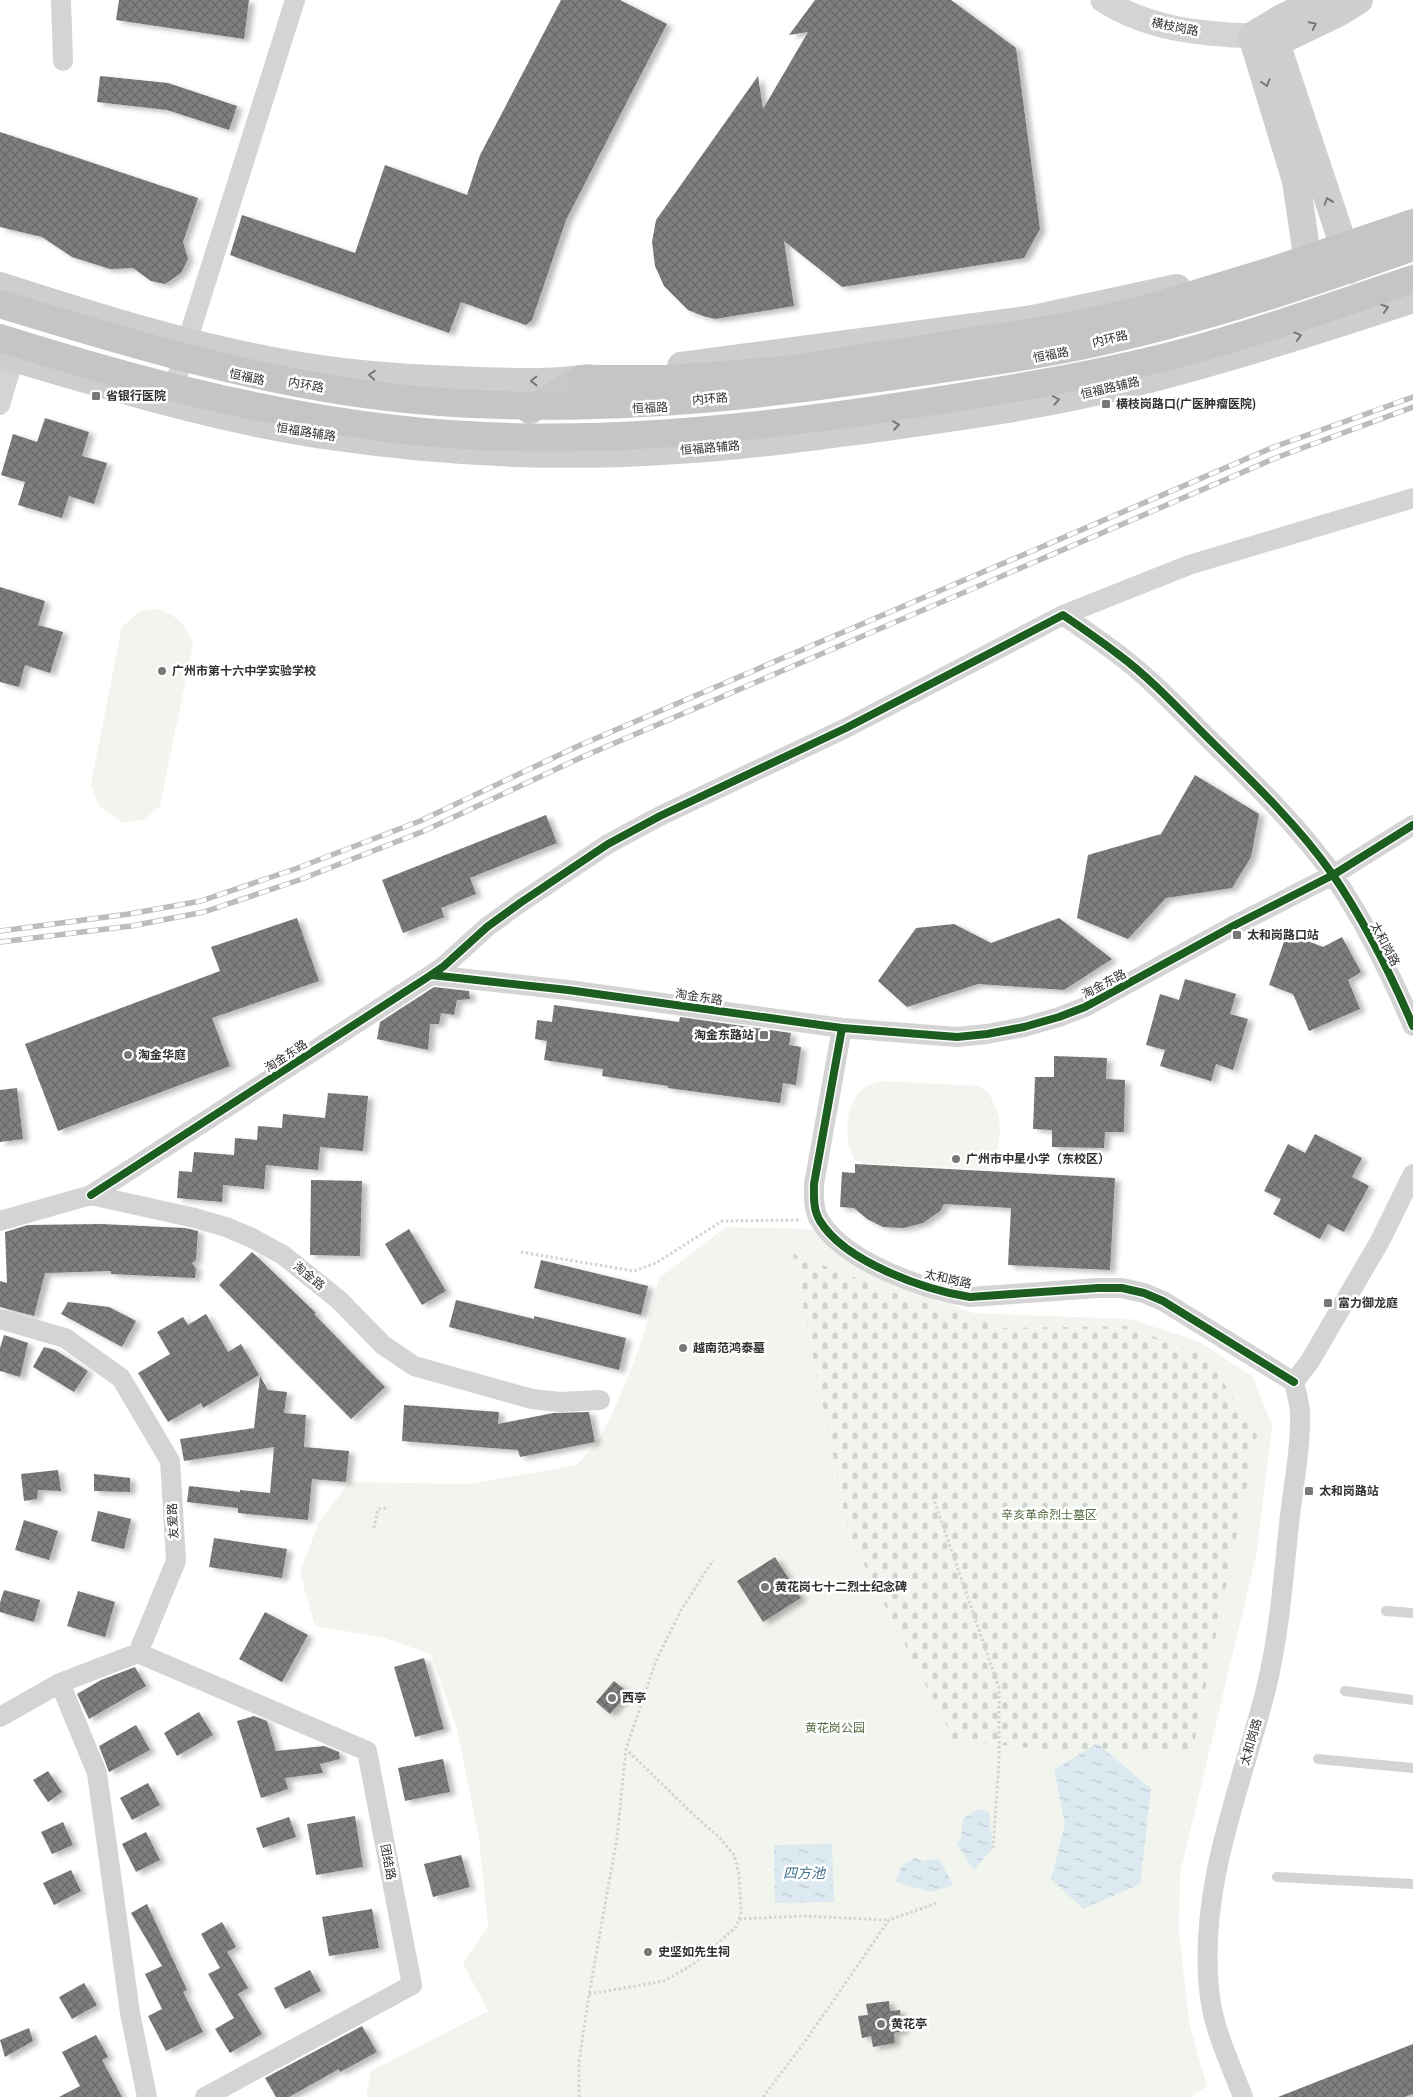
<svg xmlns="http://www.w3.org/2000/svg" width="1413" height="2097" font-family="'Roboto Condensed','Noto Sans SC',sans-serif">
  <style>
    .green { fill: #f1f5ed }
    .cemetery { fill: url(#cemetery-stones) }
    .water { fill: url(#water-ripples) }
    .building { fill: url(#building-cross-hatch); filter: url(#shadow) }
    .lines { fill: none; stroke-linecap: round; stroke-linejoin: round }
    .path { stroke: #d4d4d4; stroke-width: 3; stroke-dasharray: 2.5 2.5; stroke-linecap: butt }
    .service { stroke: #d4d4d4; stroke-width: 10 }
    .minor { stroke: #d4d4d4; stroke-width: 20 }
    .tertiary { stroke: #d4d4d4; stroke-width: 25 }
    .secondary { stroke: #cecece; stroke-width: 28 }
    .primary { stroke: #c8c8c8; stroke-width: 28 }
    .trunk { stroke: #c5c5c5; stroke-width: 28 }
    .rail-casing { stroke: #bcbcbc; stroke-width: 5.5 }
    .rail { stroke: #fff; stroke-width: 4; stroke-dasharray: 11; stroke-linecap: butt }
    .trunk-bridge { stroke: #c5c5c5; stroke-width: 28 }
    .cycleway-casing { stroke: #fff; stroke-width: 11 }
    .cycleway { stroke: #1b5e20; stroke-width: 8 }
    .oneway { stroke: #777 }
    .poi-dot { fill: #787878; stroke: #fff; stroke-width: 2 }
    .labels { text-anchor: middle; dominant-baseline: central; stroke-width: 5; stroke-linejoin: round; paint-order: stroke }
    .street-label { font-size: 12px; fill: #303030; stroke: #fff }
    .poi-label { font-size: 12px; font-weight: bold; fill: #303030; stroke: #fff; text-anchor: start }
    .park-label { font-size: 12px; fill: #546a3f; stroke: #fff }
    .water-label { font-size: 14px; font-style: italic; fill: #42718f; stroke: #fff }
  </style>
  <defs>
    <pattern id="cemetery-stones" width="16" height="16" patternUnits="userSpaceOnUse" patternTransform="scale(1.25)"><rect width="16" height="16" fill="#f1f5ed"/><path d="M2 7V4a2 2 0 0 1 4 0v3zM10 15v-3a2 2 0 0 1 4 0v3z" fill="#cfd2cc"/></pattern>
    <pattern id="water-ripples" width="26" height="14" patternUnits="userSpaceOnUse" patternTransform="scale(1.25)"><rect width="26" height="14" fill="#dce9f1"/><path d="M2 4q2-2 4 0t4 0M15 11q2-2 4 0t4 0" fill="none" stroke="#bdc8cf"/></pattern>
    <pattern id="building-cross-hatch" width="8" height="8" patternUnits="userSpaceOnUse" patternTransform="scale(1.25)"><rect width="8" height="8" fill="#7f7f7f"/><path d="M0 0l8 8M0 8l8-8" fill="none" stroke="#686868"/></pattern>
    <filter id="shadow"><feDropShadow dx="5.5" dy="3" stdDeviation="2.5" flood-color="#0004"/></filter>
  </defs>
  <rect width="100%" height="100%" fill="#fff"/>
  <path class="green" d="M159,609c20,8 26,15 34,35l-33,162 -15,13 -22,4 -24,-17 -8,-22 31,-157 18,-16z
    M881,1081l97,5 11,7 10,23 1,16 -4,30 -8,7 -124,-6 -9,-3c-12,-20 -11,-59 11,-74 4,-2 11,-3 15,-5z
    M726,1227l86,2 64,44 97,40 157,6 70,23 52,34 20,49 -15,127 -77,322 -1,60 11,92 17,60 -16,11h-825l5,-26 117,-60 -25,-48 25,-36 -9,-89 -22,-109 -26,-75 -50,-17 -66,-11 -15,-53 18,-49 31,-42 120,2 108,-19c9,-11 20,-22 26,-33 25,-48 44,-102 56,-154z"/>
  <path class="cemetery" d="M793,1254l105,40 105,34 123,-2 81,31 50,78 -65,318 -141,-3 -97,-10 -105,-205z"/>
  <path class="water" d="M1097,1743l54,46 -11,95 -57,25 -32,-30 14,-55 -11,-54z
    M978,1809l11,3 4,36 -19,22 -17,-25 4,-7 2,-19z
    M832,1844l2,58 -59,1 -1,-58z
    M915,1858l7,3 17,-2 14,26 -22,7 -36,-10 7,-16z"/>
  <path class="building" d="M119,0h130l-5,39 -128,-19z
    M561,0h59l47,24 -101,196 -34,100 -6,5 -65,-23 -12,31 -219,-78 12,-40 113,38 30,-88 82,30 13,-40z
    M815,0h136l65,48 24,181 -16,29 -182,29 -58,-46 10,65 -79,13 -12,-3 -15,-6 -24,-24 -9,-20 -3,-24 4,-22 102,-144 5,33 45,-77 -19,3z
    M100,76l68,7 69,23 -8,24 -62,-20 -70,-8z
    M0,132l198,66 -15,44 5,17 -7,14 -16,11 -14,-3 -18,-13 -23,1 -38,-12 -30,-20 -42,-10z
    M45,418l44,14 -7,24 25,7 -13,41 -25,-8 -7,22 -44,-13 7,-23 -24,-7 12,-41 24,8z
    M0,587l45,14 -7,24 25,7 -13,41 -25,-8 -6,22 -19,-5z
    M1195,775l64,39 -8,43 -19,31 -66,10 -38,41 -51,-21 11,-63 73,-21z
    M546,815l11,28 -87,35 6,16 -35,14 3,9 -41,16 -21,-53z
    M297,918l22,63 -107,37 18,48 -172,65 -33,-87 195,-73 -9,-24z
    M1059,918l53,41 -48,31 -86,-6 -71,23 -29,-26 38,-53 38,-4 37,19z
    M1287,933l36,14 19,-10 19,35 -13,8 12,29 -51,22 -16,-37 -24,-9z
    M1185,979l51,15 -6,20 18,5 -15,51 -17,-6 -5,17 -51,-15 5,-16 -19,-5 14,-51 19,6z
    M434,987l35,4 1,8 -13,1 -3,15 -13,-2 -2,11h-9l-2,26 -51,-11 3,-17z
    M554,1005l125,17 1,-5 111,16 -2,12 12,2 -5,38 -13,-2 -3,20 -112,-15v-2l-66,-10 1,-7 -59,-9 3,-19 -12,-2 2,-19 15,2z
    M1054,1056l53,2 -1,21 19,1 -1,52h-19l-1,16 -52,-1v-17l-19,-1 2,-52h19z
    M17,1088l6,51 -23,3v-52z
    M328,1093l40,3 -5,55 -43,-4 -2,23 -52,-5 -2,24 -41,-4 -1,17 -45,-4 2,-27 13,1 2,-20 40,3 1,-17 22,2 1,-14 24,2 1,-14 42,4z
    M1315,1134l47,24 -10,19 17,9 -25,46 -16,-8 -8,15 -47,-25 8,-15 -17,-8 24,-47 17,9z
    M855,1164l260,14 -5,92 -102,-5 3,-57 -67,-4 -4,7 -17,12 -19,5 -21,-1 -16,-8 -13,-11 -14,-1 2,-35 13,1z
    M311,1180l51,1 -2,75 -50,-1z
    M101,1224l84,4 13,3 -2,29 -4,3 4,6 -1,9 -84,-4v-3l-66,2 -11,43 -34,-9v-26l7,2 -2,-51 23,-7z
    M409,1229l37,62 -24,14 -37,-61z
    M252,1252l64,61 -2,1 71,73 -34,32 -132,-134z
    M541,1260l107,26 -7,29 -107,-27z
    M456,1300l78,19v-3l92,22 -7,32 -170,-43z
    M68,1302l41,5 27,14 -14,26 -61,-33z
    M206,1314l22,38 13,-8 18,31 -56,33 -2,-5 -33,19 -30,-49 32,-19 -13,-22 26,-15 5,8z
    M4,1335l24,8 -8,34 -20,-6v-23z
    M44,1347l11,3 33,21 -14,21 -41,-25z
    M260,1376l8,14 19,2 -3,21 22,2 -2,32 45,4 -3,31 -34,-3 -4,41 -70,-7v-5l-51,-6 2,-16 51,6v-2l30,3 4,-46 -90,14 -4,-22 74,-11z
    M404,1405l95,7 -1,12 55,-11 36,-1 6,30 -75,15 -2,-7 -116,-9z
    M58,1470l3,21 -23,-1 -1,9 -13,2 -3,-27z
    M94,1474l36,4v14l-36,-1z
    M98,1511l33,8 -7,30 -33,-8z
    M24,1520l34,11 -9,29 -34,-10z
    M214,1538l73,11 -5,29 -73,-11z
    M775,1557l26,41 -38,24 -26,-41z
    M4,1590l36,10 -6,22 -34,-10v-9z
    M78,1591l37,11 -10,35 -38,-11z
    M265,1612l43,23 -26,47 -43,-23z
    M424,1658l20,71 -29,8 -21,-70z
    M135,1667l11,19 -57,33 -12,-25 24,-14z
    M614,1681l15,12 -19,21 -14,-12z
    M199,1712l14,23 -36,21 -13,-23z
    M254,1716l13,5 9,30 48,-5 15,6 1,7 -20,5 3,9 -38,5 3,11 -27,9 -24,-77z
    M136,1725l14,25 -41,22 -10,-26z
    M443,1759l7,33 -45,9 -7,-33z
    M48,1771l14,21 -14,10 -15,-22z
    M148,1783l12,22 -28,15 -12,-22z
    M355,1816l8,51 -47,8 -9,-51z
    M289,1817l7,20 -33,11 -7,-20z
    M63,1822l10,23 -21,9 -11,-22z
    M146,1832l14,28 -24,12 -14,-28z
    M461,1855l9,32 -37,10 -9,-33z
    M71,1870l10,21 -27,14 -11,-22z
    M147,1904l40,86 -4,2 20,40 -37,19 -18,-35 14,-7 -17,-35 17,-8 -31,-53z
    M372,1909l7,39 -50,8 -7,-39z
    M222,1922l14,25 -9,5 21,36 -10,6 24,40 -32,19 -15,-24 19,-11 -26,-44 12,-6 -19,-34z
    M310,1970l11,21 -36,18 -11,-21z
    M84,1983l13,22 -25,14 -13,-22z
    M889,2001l1,10 10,-1 3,21 -9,2 1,10 -22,4 -2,-11 -9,2 -4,-22 10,-1 -2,-11z
    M362,2026l15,26 -37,20 -1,-3 -50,28h-13l-11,-19z
    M29,2028l4,13 -28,16 -5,-17z
    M96,2035l12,22 -6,3 20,37h-63l21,-11 -18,-34z
    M1413,2044v50l-8,3h-127z"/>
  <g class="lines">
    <path class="path" d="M521,1252l113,19 22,-8 66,-42 79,-1
      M933,1497l66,191v73l-6,87
      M374,1528l4,-19 11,-1
      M739,1919l64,-3 85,4
      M589,1994l75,-13 28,-16 20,-17 24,-21 5,-14 -2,-39 -5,-19 -14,-17 -24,-21 -70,-68
      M579,2097v-35l10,-68 28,-156 9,-89 30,-88 25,-51 32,-50
      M763,2097l38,-50 88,-127 48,-17"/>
    <path class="service" d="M1386,1611l27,2
      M1345,1691l68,9
      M1318,1759l95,9
      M1277,1877l136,7"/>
    <path class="minor" d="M61,0l2,61
      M171,399l16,-57 108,-342
      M0,405l14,-47
      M1063,615l126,-50 224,-67
      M431,975l137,15 274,38 115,9 30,-3 37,-7 35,-10 26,-10 150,-82 98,-50 80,-50
      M842,1028l-28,156c0,13 -1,26 6,37 25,41 105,69 150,76l128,-9h24l22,5 19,8 131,81
      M91,1195l340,-220 13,-9 43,-39 33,-24 88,-59 52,-28 186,-88 217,-113c19,13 38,26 56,40 34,25 66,61 97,91 41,40 84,82 117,129 30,44 59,102 80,151
      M0,1221l91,-26 104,23 31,9 26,11 31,17 56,45 44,45 31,21 118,33 28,3 40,-2
      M0,1319l65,19 56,40 49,83 6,100 -38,92 -78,30 -60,34
      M138,1653l229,98 45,234 -207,112
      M60,1683l37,90 33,240 17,84
      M1243,2097c-13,-34 -31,-71 -34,-108 -10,-103 31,-199 56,-296 14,-55 18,-112 24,-169 4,-37 12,-75 11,-113 -1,-9 -4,-20 -6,-29l16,-21 70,-120 33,-67"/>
    <path class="tertiary" d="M1103,0c45,29 97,34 149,36"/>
    <path class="secondary" d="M1252,36l44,145 15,101
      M1252,36l28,-17 38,-19
      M1258,38l18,5 62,-30 21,-13
      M1276,43l68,204 5,23
      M0,286c94,30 187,60 284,77 57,11 115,15 173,17 43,2 89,4 132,-2
      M0,354c111,33 222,67 337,83 112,16 228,21 340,13 70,-4 139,-14 209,-23 79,-11 158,-22 235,-41 99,-24 196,-55 292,-87
      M681,366l352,-47 144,-31"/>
    <path class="primary" d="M530,410l51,-31"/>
    <path class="trunk" d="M581,379h89l116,-9"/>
    <defs>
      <path id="rail" d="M0,931l129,-17 72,-13 94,-32 125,-48 156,-74 698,-300 139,-50
        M0,942l131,-16 73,-14 95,-32 125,-49 156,-73 698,-301 135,-50"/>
    </defs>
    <use href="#rail" class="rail-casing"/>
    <use href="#rail" class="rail"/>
    <path class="trunk-bridge" d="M0,304c137,42 273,83 416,96 154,14 303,1 456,-21 74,-11 148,-20 222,-36 108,-23 215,-59 319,-96
      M0,338c131,41 258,75 395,91 171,20 343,2 513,-24 91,-14 181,-28 270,-51 79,-21 157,-49 235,-75
      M786,370l279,-43 78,-17 134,-41 136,-46"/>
    <defs>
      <path id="cycleway" d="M431,975l137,15 274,38 115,9 30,-3 37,-7 35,-10 26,-10 150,-82 98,-50 80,-50
        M842,1028l-28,156c0,13 -1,26 6,37 25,41 105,69 150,76l128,-9h24l22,5 19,8 131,81
        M91,1195l340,-220 13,-9 43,-39 33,-24 88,-59 52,-28 186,-88 217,-113c19,13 38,26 56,40 34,25 66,61 97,91 41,40 84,82 117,129 30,44 59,102 80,151"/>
    </defs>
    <use href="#cycleway" class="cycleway-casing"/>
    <use href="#cycleway" class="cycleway"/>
  </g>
  <defs><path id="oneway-chevron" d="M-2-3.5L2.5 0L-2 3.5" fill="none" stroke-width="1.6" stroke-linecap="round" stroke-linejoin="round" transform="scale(1.25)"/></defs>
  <g class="oneway">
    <use href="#oneway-chevron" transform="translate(1313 25) rotate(-26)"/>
    <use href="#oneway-chevron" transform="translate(1266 83) rotate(74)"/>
    <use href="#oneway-chevron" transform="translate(1328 201) rotate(-109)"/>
    <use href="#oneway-chevron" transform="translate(1385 308) rotate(-18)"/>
    <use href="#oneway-chevron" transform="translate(1298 336) rotate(-17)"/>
    <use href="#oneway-chevron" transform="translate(372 375) rotate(-175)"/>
    <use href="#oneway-chevron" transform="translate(534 381) rotate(179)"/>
    <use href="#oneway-chevron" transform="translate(1056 400) rotate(-11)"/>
    <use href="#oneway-chevron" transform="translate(896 425) rotate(-8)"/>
  </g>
  <g class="poi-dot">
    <rect x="91" y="391" width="10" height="10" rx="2.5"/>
    <rect x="1101" y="399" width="10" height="10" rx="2.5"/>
    <circle cx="162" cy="671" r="5"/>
    <rect x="1232" y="930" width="10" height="10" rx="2.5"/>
    <rect x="759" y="1030" width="10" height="10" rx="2.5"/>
    <circle cx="128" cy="1055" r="5"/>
    <circle cx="956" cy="1159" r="5"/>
    <rect x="1323" y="1298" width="10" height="10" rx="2.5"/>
    <circle cx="683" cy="1348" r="5"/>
    <rect x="1304" y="1486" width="10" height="10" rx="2.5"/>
    <circle cx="765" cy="1587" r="5"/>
    <circle cx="612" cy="1698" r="5"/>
    <circle cx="648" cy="1952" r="5"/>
    <circle cx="881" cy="2024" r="5"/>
  </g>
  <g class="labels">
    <g class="street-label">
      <text transform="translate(1175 27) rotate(11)">横枝岗路</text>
      <text transform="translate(1110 339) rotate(-13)">内环路</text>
      <text transform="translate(1051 355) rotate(-11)">恒福路</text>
      <text transform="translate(247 377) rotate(12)">恒福路</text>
      <text transform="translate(306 385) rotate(10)">内环路</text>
      <text transform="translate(1110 388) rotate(-13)">恒福路辅路</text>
      <text transform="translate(710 399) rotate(-5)">内环路</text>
      <text transform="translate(650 408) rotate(-3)">恒福路</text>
      <text transform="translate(306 432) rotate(9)">恒福路辅路</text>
      <text transform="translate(710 448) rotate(-5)">恒福路辅路</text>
      <text transform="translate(1385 944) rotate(62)">太和岗路</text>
      <text transform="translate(1104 984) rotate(-28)">淘金东路</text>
      <text transform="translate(699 997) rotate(8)">淘金东路</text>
      <text transform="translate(286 1056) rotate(-33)">淘金东路</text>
      <text transform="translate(309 1276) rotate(39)">淘金路</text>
      <text transform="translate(948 1279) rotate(13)">太和岗路</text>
      <text transform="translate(173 1521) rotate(-93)">友爱路</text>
      <text transform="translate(1251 1742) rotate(-74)">太和岗路</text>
      <text transform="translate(388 1862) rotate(79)">团结路</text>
    </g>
    <g class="poi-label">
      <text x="106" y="396">省银行医院</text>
      <text x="1116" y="404">横枝岗路口(广医肿瘤医院)</text>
      <text x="172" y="671">广州市第十六中学实验学校</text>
      <text x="1247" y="935">太和岗路口站</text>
      <text x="754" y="1035" text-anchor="end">淘金东路站</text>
      <text x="138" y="1055">淘金华庭</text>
      <text x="966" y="1159">广州市中星小学（东校区）</text>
      <text x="1338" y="1303">富力御龙庭</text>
      <text x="693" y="1348">越南范鸿泰墓</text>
      <text x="1319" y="1491">太和岗路站</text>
      <text x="775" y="1587">黄花岗七十二烈士纪念碑</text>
      <text x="622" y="1698">西亭</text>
      <text x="658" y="1952">史坚如先生祠</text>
      <text x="891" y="2024">黄花亭</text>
    </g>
    <g class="park-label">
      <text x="1049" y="1515">辛亥革命烈士墓区</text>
      <text x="835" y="1728">黄花岗公园</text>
    </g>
    <g class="water-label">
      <text x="804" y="1873">四方池</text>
    </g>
  </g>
</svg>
